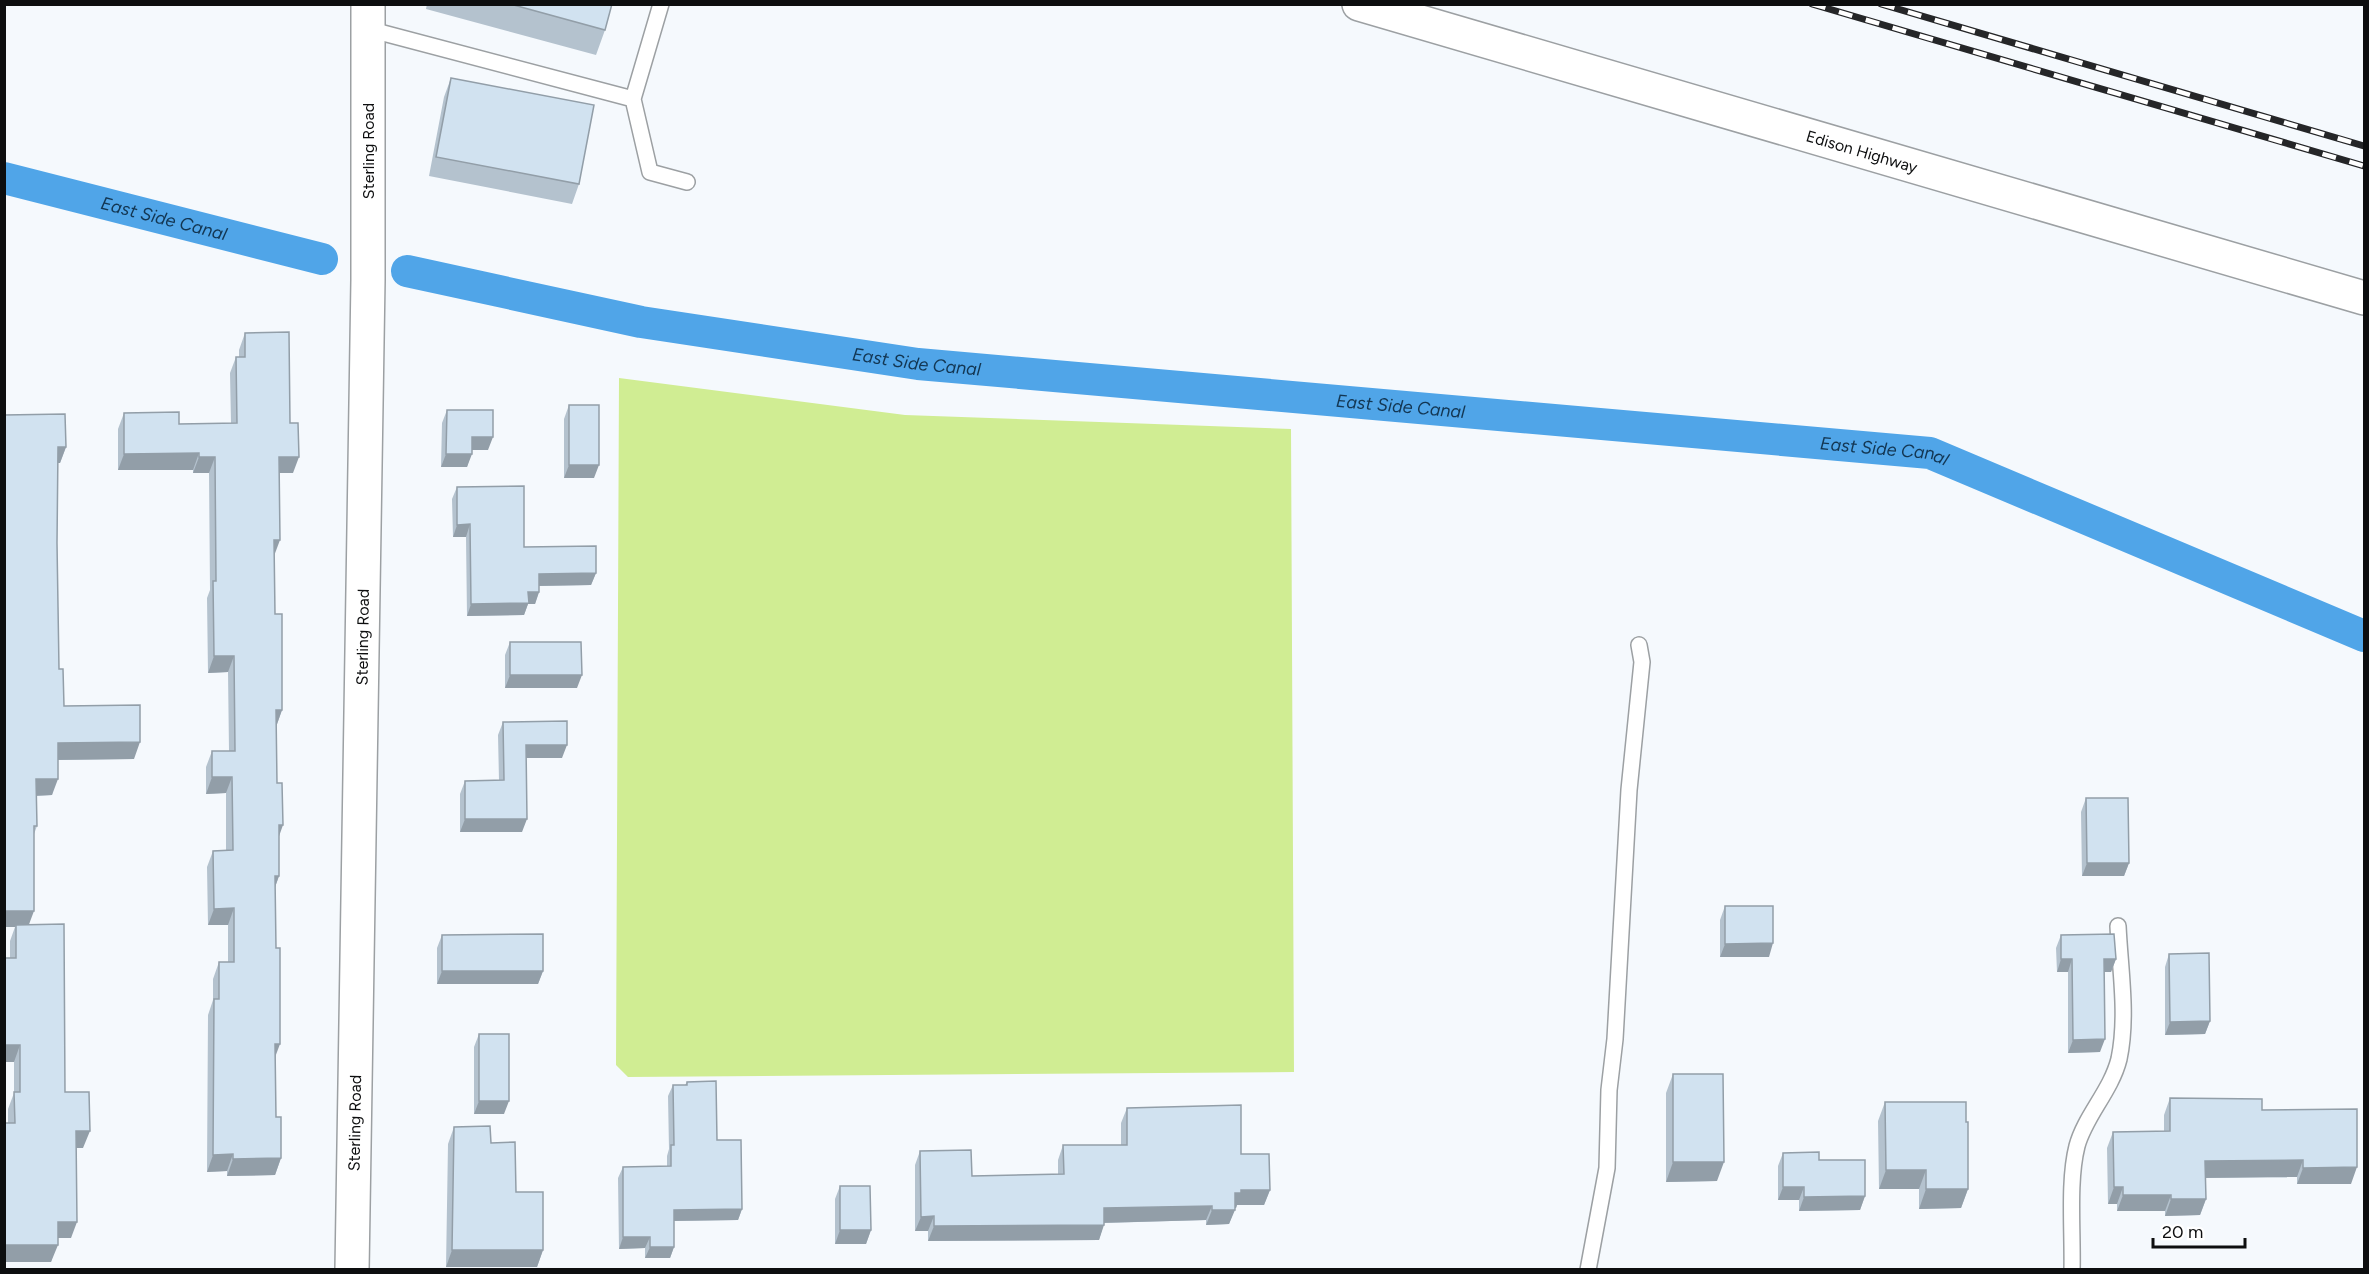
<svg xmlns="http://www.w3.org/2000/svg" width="2369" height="1274" font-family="Figtree,sans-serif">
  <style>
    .green { fill: #d0ed93 }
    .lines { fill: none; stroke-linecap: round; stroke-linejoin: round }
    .canal { stroke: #50a5e8; stroke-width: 32 }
    .service-casing { stroke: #9ca0a3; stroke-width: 18 }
    .tertiary-casing { stroke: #9ca0a3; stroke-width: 36 }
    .primary-casing { stroke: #9ca0a3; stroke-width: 36 }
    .service { stroke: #fff; stroke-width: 15 }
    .tertiary { stroke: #fff; stroke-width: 33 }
    .primary { stroke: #fff; stroke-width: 33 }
    .rail-casing { stroke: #252628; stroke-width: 7 }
    .rail { stroke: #fff; stroke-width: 4.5; stroke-dasharray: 14; stroke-linecap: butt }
    .wall { fill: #b4c2ce }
    .shaded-wall { fill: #929ea8 }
    .building { fill: #d1e2f0; stroke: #929ea8; stroke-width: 1.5 }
    .labels { text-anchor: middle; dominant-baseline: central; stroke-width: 4.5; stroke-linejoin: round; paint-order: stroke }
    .street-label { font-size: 16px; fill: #0d0e0f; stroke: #fff }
    .water-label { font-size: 18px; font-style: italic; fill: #133652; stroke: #fff }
  </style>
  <rect width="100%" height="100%" fill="#f5f9fd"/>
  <path class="green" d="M619,378l286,37 386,14 3,643 -666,5 -12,-12z"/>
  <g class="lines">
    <g class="canal">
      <path id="s1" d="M4,178l318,81"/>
      <path id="s2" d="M407,271l234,51 277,42 1012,89 434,183"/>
    </g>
    <defs>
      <path id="service" d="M661,4l-28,95 17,73 37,10
        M368,29l265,70
        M1588,1270l19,-102 2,-78 6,-51 14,-249 13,-128 -3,-17
        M2072,1270c1,-38 -4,-89 5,-124 8,-30 34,-55 42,-87 9,-43 1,-90 -1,-133"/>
      <g id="tertiary">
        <path id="s3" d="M352,1270l16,-990v-276"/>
      </g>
      <g id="primary">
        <path id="s4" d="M1359,4l1005,294"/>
      </g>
    </defs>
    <use href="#service" class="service-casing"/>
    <use href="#tertiary" class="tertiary-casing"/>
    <use href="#primary" class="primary-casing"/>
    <use href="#service" class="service"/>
    <use href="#tertiary" class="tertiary"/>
    <use href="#primary" class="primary"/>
    <defs>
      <path id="rail" d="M1812,4l552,162
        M1881,4l483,142"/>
    </defs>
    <use href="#rail" class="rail-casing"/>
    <use href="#rail" class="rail"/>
  </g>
  <path class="wall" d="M427,4h185l-7,26 -9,25 -170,-46z
    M451,78l128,106 -7,20 -143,-28 15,-79z
    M245,333l45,90 3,50h-14l-5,81 1,60 7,96 -6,17 1,56 2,53v40l-4,11 1,230 5,41 -6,17 -48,1v-5l-20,1 1,-157 5,-15v-21l6,-17h9v-37h-20l-1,-58 6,-16 13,-1v-57l-20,1v-27l6,-16h17l-1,-79 -20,1 -1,-75 3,-8 -1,-117h-16v-3h-75v-41l6,-16 55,11 52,-1 -1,-50 6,-16h3v-7z
    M569,405l25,73h-30v-59z
    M447,410l41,40h-16l-5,17h-26l1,-44z
    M4,415l62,32 -6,16h-2l-1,80 2,126 5,37 70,53 -76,1 -6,35 -16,1 1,30 -3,8 -5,90 36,168 18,56h-7l-5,90h-13l-7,24 -43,-139v-14l6,-16v-31h-10l6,-104v-17l5,-14z
    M457,487l67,60 72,26 -5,12 -52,1v6l-4,12h-7l-4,11 -57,1 -1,-79h-13l-1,-38z
    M510,642l67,46h-72v-33z
    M503,722l59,36h-36l-4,74h-62v-38l5,-13 34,-1 -1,-45z
    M2086,798l43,65 -5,13h-42l-1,-64z
    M1725,906l44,51h-49v-37z
    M442,935l101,36 -5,13h-101v-36z
    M2061,935l55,24 -5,13h-7l-4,80 -32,1v-81h-11l-1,-24z
    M2169,954l41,67 -5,13 -40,1v-68z
    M479,1034l25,80h-30v-67z
    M1673,1074l44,107 -51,1v-89z
    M687,1082l30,58 25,69 -4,11 -64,1v26l-4,11h-25v-10l-26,1 -1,-71 5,-11 44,-1v-10l2,-7 -1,-53 5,-11h12z
    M2170,1098l92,12 89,74h-54v-7l-91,1v21l-6,16 -35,1v-5h-48v-7h-9l-1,-56 6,-16 51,-1v-16z
    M1885,1102l81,20 2,67 -7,19 -42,1v-20h-40l-1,-68z
    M1127,1108l114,46 29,36 -6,15h-27l-1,3h-1l-6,16 -23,1v-5l-102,3 -5,17 -171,1v-10h-13v-66l5,-14 52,25 86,-2v-14l5,-15h58v-22z
    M454,1127l37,16 25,49 27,58 -6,17h-91l2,-123z
    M1783,1153l36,7 46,36 -5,14 -61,1v-11h-21v-34z
    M840,1186l31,44 -5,14h-31v-45z"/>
  <path class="shaded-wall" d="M472,437h21l-5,13h-21z
    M58,447h8l-6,16h-8z
    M199,453l-6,17h-75l6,-16z
    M446,454h26l-5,13h-26z
    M199,457h16l-6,16h-16z
    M279,457h20l-6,16h-20z
    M569,465h30l-5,13h-30z
    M470,524l-4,13h-13l4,-12z
    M274,540h6l-6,16z
    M596,573l-5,12 -56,1 4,-12z
    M528,592h11l-4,12h-7l-4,11 -57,1 4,-12z
    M214,656h20l-6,16 -20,1z
    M510,675h72l-5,13h-72z
    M276,710h6l-6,17z
    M140,742l-6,17 -82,1 6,-17z
    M526,745h41l-5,13h-41z
    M212,777h20l-6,16 -20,1z
    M36,779h22l-6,16 -22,1z
    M465,819h62l-5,13h-62z
    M279,825h4l-6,17z
    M2087,863h42l-5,13h-42z
    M275,876h4l-6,17z
    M234,908l-6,17h-20l6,-16z
    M4,911h30l-6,16 -12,-2 -1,2h-11z
    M1773,943l-4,14h-49l5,-13z
    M2061,959h11l-4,13h-11z
    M2104,959h12l-5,13h-12z
    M442,971h101l-5,13h-101z
    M2210,1021l-5,13 -40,1 5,-13z
    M2105,1039l-5,13 -32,1 5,-13z
    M275,1044h5l-6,16z
    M4,1045h16l-6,17h-10z
    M479,1101h30l-5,13h-30z
    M76,1131h14l-7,17h-13z
    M233,1154l-6,17 -20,1 6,-17z
    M281,1158l-6,17 -48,1 6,-17z
    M2303,1160l-6,17 -98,1 6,-17z
    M1673,1162h51l-7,19 -51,1z
    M2357,1167l-6,17h-54l6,-16z
    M1886,1170h40l-7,19h-40z
    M1783,1187h21l-5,13h-21z
    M2114,1187h9l-6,17h-9z
    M1926,1189h42l-7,19 -42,1z
    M1241,1190h29l-6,15h-27l-1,3h-7l6,-15z
    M2123,1195h48l-6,16h-48z
    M1865,1196l-5,14 -61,1 5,-14z
    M2171,1199h35l-6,16 -35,1z
    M1212,1206l-6,14 -108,3 6,-15z
    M742,1209l-4,11 -68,1 4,-11z
    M1212,1210h23l-6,14 -23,1z
    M934,1216l-6,15h-13l6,-14z
    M58,1222h19l-6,16h-20z
    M1104,1225l-5,15 -171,1 6,-15z
    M840,1230h31l-5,14h-31z
    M623,1237h27l-5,11 -26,1z
    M4,1245h54l-7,17h-47z
    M650,1247h24l-4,11h-25z
    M452,1250h91l-6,17h-91z"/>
  <path class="building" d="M510,4h102l-7,26z
    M451,78l143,27 -15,79 -143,-27z
    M289,332l1,91h8l1,34h-20l1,83h-6l1,74h7v96h-6l1,73h5l1,42h-4v51h-4l1,72h4v96h-5l1,73h5v41l-48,1v-5l-20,1 1,-156h5v-37h15v-54l-20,1 -1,-58 20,-1 -1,-73h-20v-26h23l-1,-95h-20l-1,-75h3l-1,-124h-16v-4l-75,1v-41l55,-1v12l58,-1 -1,-66h9v-24z
    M569,405h30v60h-30z
    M447,410h46v27h-21v17h-26z
    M65,414l1,33h-8l-1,96 2,126h4l1,37 76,-1v37l-82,1v36h-22l1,47h-3v85h-30v-496z
    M524,486v61l72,-1v27l-57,1v18h-11l1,11 -58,1 -1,-80 -13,1v-38z
    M510,642h71l1,33h-72z
    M567,721v24h-41l1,74h-62v-38l39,-1 -1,-58z
    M2086,798h42l1,65h-42z
    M1725,906h48v37l-48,1z
    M64,924l1,168h24l1,39h-14l1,91h-19v23h-54v-122h11l-1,-31h6v-47h-16v-87h12v-33z
    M543,934v37h-101v-36z
    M2114,934l2,25h-12l1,80 -32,1 -1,-81h-11v-24z
    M2209,953l1,68 -40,1 -1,-68z
    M479,1034h30v67h-30z
    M1673,1074h50l1,88h-51z
    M716,1081l1,59h24l1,69 -68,1v37h-24v-10h-27v-70l48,-1v-21h3l-1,-60h14v-3z
    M2170,1098l92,1v11l95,-1v58l-54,1v-8l-98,1 1,38h-35v-4h-48v-8h-9l-1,-55 57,-1z
    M1885,1102h81v20h2v67h-42v-19h-40z
    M1241,1105v49h28l1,36h-29v3h-6v17h-23v-4l-108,2v17l-170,1v-10l-13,1 -1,-66 51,-1 1,26 92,-2 -1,-29h64v-37z
    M490,1126l1,17 24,-1 1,50h27v58h-91l2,-123z
    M1819,1152v8h46v36l-61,1v-10h-21v-34z
    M840,1186h30l1,44h-31z"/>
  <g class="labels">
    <g class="street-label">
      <text transform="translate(368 151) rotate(-90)">Sterling Road</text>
      <text stroke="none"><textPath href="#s4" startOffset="524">Edison Highway</textPath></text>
      <text stroke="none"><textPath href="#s3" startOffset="633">Sterling Road</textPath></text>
      <text stroke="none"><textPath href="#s3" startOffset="147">Sterling Road</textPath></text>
    </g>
    <g class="water-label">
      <text stroke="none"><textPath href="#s1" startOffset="165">East Side Canal</textPath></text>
      <text stroke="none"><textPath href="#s2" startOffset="518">East Side Canal</textPath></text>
      <text stroke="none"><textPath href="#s2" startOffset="1004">East Side Canal</textPath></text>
      <text stroke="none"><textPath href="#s2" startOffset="1490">East Side Canal</textPath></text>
    </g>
  </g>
  <rect width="2369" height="1274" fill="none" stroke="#0d0e0f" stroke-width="12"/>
  <path d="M2153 1238v9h92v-9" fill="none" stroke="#0d0e0f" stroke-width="3"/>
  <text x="2162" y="1238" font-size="18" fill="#0d0e0f" stroke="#ffffff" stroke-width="4.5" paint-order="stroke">20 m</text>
</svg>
